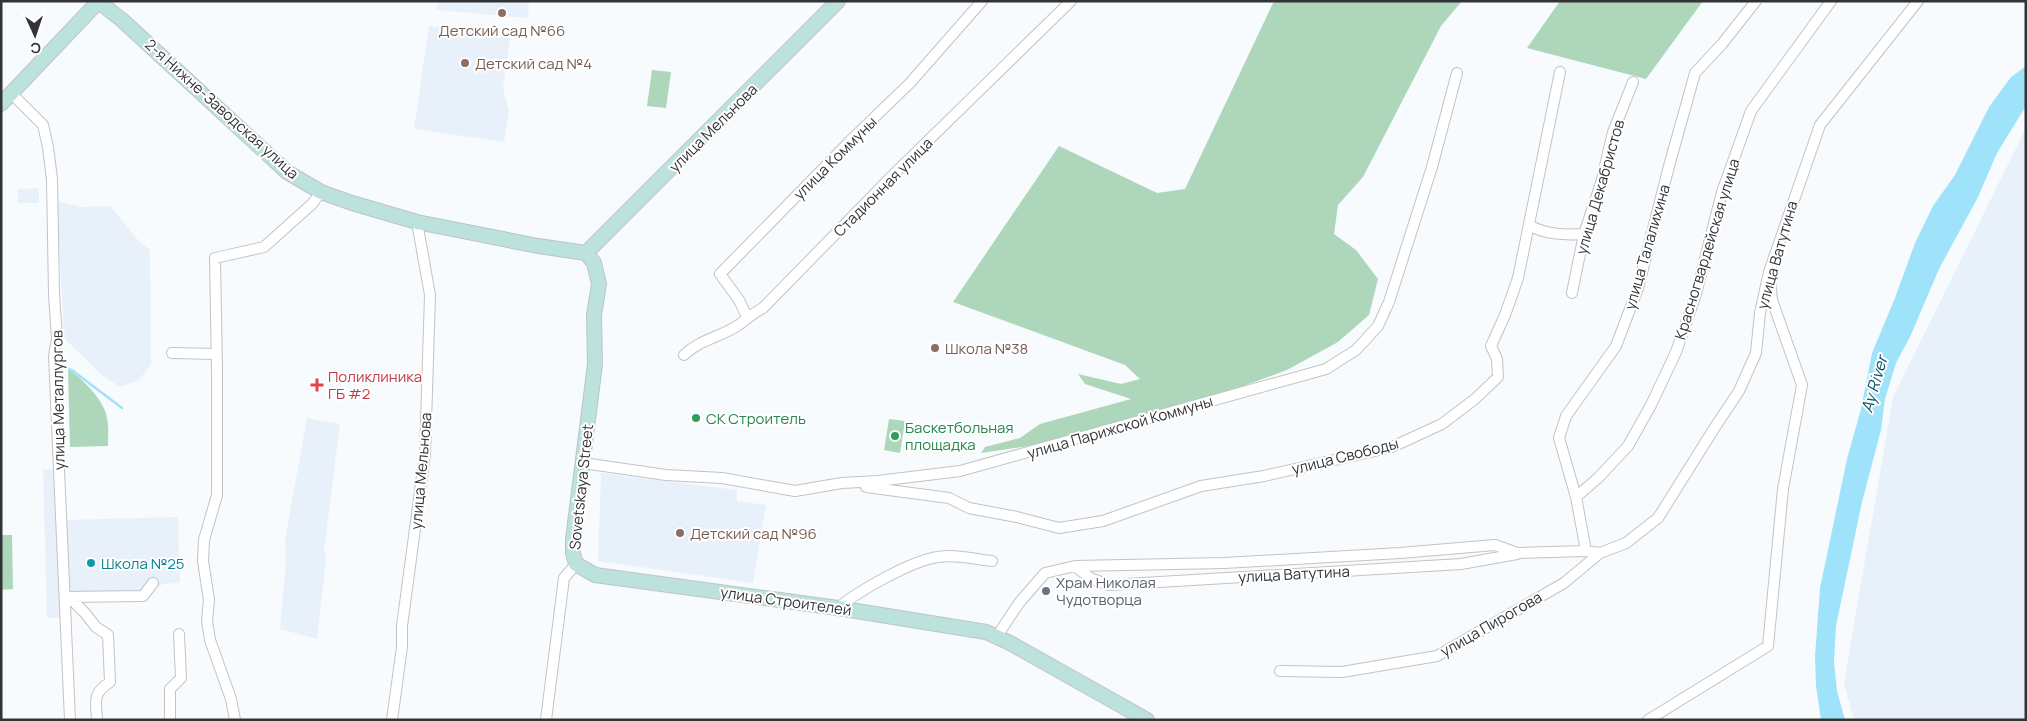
<svg xmlns="http://www.w3.org/2000/svg" width="2027" height="721" font-family="Manrope,sans-serif">
  <style>
    .built { fill: #e8f0f9 }
    .green { fill: #add6bb }
    .water { fill: #9fe3fb }
    .lines { fill: none; stroke-linecap: round; stroke-linejoin: round }
    .stream { stroke: #9fe3fb; stroke-width: 2.5 }
    .street-casing { stroke: #c1c3c6; stroke-width: 12 }
    .secondary-casing { stroke: #c1c3c6; stroke-width: 16 }
    .street { stroke: #fff; stroke-width: 10 }
    .secondary { stroke: #bce2de; stroke-width: 14 }
    .education-dot { fill: #8d6e63; stroke: #fff; stroke-width: 2 }
    .health-dot { fill: #e0444e; stroke: #fff; stroke-width: 2 }
    .leisure-dot { fill: #2e9e5b; stroke: #fff; stroke-width: 2 }
    .culture-dot { fill: #0f9aa8; stroke: #fff; stroke-width: 2 }
    .worship-dot { fill: #6b7280; stroke: #fff; stroke-width: 2 }
    .labels { text-anchor: middle; dominant-baseline: central; stroke-width: 4; stroke-linejoin: round; paint-order: stroke }
    .education-label { font-size: 15px; fill: #785e54; stroke: #fff; text-anchor: start }
    .street-label { font-size: 15px; fill: #333335; stroke: #fff }
    .health-label { font-size: 15px; fill: #be3a42; stroke: #fff; text-anchor: start }
    .leisure-label { font-size: 15px; fill: #27864d; stroke: #fff; text-anchor: start }
    .culture-label { font-size: 15px; fill: #0d838f; stroke: #fff; text-anchor: start }
    .worship-label { font-size: 15px; fill: #5b616d; stroke: #fff; text-anchor: start }
    .water-label { font-size: 16px; font-style: italic; fill: #045368; stroke: #fff }
  </style>
  <rect width="100%" height="100%" fill="#f8fbfe"/>
  <path class="built" d="M438,1h91l-1,17 -91,-8z
    M429,26l81,12 -7,50 6,23 -5,31 -90,-13z
    M2026,128v592h-172l-10,-37 49,-286z
    M39,188v15h-21v-14z
    M57,201l24,6 29,-1 27,33 13,11 1,114 -12,16 -19,7 -18,-12 -38,-37z
    M307,418l33,6 -16,126 2,10 -9,79 -37,-10 6,-68 -1,-21z
    M43,469h15l3,149h-14z
    M601,473l136,17v11l29,4 -13,78 -155,-22z
    M178,517l2,66 -17,1 -13,7 -82,4 -4,-75z"/>
  <path class="green" d="M1274,1h188l-21,25 -78,151 -25,28 -4,29 22,16 22,29 -9,36 -31,27 -51,28 -63,23 -195,53 -48,7 4,-6 35,-9 20,-14 91,-25 -46,-15 -7,-10 43,10 19,-5 -15,-14 -172,-63 106,-156 98,47 28,-4z
    M1560,1h143l-57,78 -119,-31z
    M652,70l19,2 -5,36 -19,-2z
    M68,369c14,9 37,32 39,49 2,9 1,19 1,28l-38,1z
    M889,419l16,2 -5,32 -16,-3z
    M1,535h11l1,54 -12,1z"/>
  <path class="water" d="M2026,66v40l-29,47 -19,44 -39,72 -29,68 -14,26 -11,36 -4,31 -19,72 -26,124 -2,36 3,29 8,29h-24l-5,-34 -1,-30 5,-68 27,-129 14,-50 11,-56 23,-55 20,-55 18,-37 22,-31 34,-68 22,-30z"/>
  <g class="lines">
    <path class="stream" d="M62,366l11,5 49,37"/>
    <defs>
      <path id="street" d="M12,94l31,31 5,22 4,32 2,115 3,45 -3,17 16,364
        M1529,225c17,10 36,10 55,9
        M1572,293l12,-59 17,-51 12,-51 20,-50
        M747,317l-8,-17 -19,-26 133,-136 57,-55 72,-82
        M172,353l45,1
        M684,355c15,-15 36,-18 53,-29 9,-6 16,-13 26,-18l132,-135 176,-172
        M583,463l83,12 56,3 73,13 47,-8 36,-2 82,-10 366,-102 30,-19 22,-24 11,-24 43,-135 25,-94
        M866,487l83,11 20,10 48,9 42,11 44,-7 98,-35 63,-10 128,-29 50,-23 33,-25 23,-22 -1,-18 -6,-13 14,-31 13,-37 42,-206
        M1576,497l-17,-59 7,-22 50,-70 22,-58 31,-122 26,-93 27,-29 34,-43
        M1586,551l-10,-54 22,-19 30,-32 23,-41 25,-53 20,-58 26,-102 29,-81 80,-110
        M1075,566l15,12 19,7 352,-21 56,-10
        M66,597l77,-1 10,-13
        M69,597l16,16 11,14 12,8 2,47c-18,12 -14,18 -13,38
        M838,608c20,-17 75,-48 100,-51 17,-3 37,2 54,4
        M997,636l22,-33 26,-30 30,-7 149,-3 176,-10 95,-8 22,8 69,-2 14,2 26,-10 32,-25 57,-91 24,-36 17,-38 4,-40 9,-41 51,-147 98,-124
        M1280,671l62,1 95,-16 127,-73 36,-30
        M170,720v-31l11,-11 -2,-44
        M235,720l-4,-21 -21,-59 -3,-19 2,-21 -6,-39 1,-21 13,-45v-125l-2,-112 49,-11 48,-43 9,-12
        M392,720l10,-73v-21l23,-172 5,-159 -13,-73
        M546,720l18,-142 12,-14
        M1648,720l120,-74 15,-157 19,-104 -30,-85 -2,-19"/>
      <path id="secondary" d="M99,2l23,18 165,152 34,20 31,11 65,19 121,24 48,7
        M1,104l98,-103
        M586,253l8,10 5,21 -5,31 1,49 -22,175v14l3,11 19,11 243,33 148,24 24,11 137,77
        M586,253l252,-252"/>
    </defs>
    <use href="#street" class="street-casing"/>
    <use href="#secondary" class="secondary-casing"/>
    <use href="#street" class="street"/>
    <use href="#secondary" class="secondary"/>
  </g>
  <g class="education-dot">
    <circle cx="502" cy="13" r="5"/>
    <circle cx="465" cy="63" r="5"/>
    <circle cx="935" cy="348" r="5"/>
    <circle cx="680" cy="533" r="5"/>
  </g>
  <path class="health-dot" d="M314.5 377.5h5v5h5v5h-5v5h-5v-5h-5v-5h5z"/>
  <g class="leisure-dot">
    <circle cx="696" cy="418" r="5"/>
    <circle cx="895" cy="436" r="5"/>
  </g>
  <circle class="culture-dot" cx="91" cy="563" r="5"/>
  <circle class="worship-dot" cx="1046" cy="591" r="5"/>
  <g class="labels">
    <g class="education-label">
      <text x="502" y="30" text-anchor="middle">Детский сад №66</text>
      <text x="475" y="63">Детский сад №4</text>
      <text x="945" y="348">Школа №38</text>
      <text x="690" y="533">Детский сад №96</text>
    </g>
    <g class="street-label">
      <text transform="translate(222 109) rotate(42)">2-я Нижне-Заводская улица</text>
      <text transform="translate(713 128) rotate(-45)">улица Мельнова</text>
      <text transform="translate(835 158) rotate(-45)">улица Коммуны</text>
      <text transform="translate(883 187) rotate(-45)">Стадионная улица</text>
      <text transform="translate(1600 187) rotate(-74)">улица Декабристов</text>
      <text transform="translate(1647 247) rotate(-74)">улица Талалихина</text>
      <text transform="translate(1707 249) rotate(-73)">Красногвардейская улица</text>
      <text transform="translate(1777 255) rotate(-74)">улица Ватутина</text>
      <text transform="translate(58 400) rotate(-91)">улица Металлургов</text>
      <text transform="translate(1120 427) rotate(-16)">улица Парижской Коммуны</text>
      <text transform="translate(1345 456) rotate(-14)">улица Свободы</text>
      <text transform="translate(421 471) rotate(-85)">улица Мельнова</text>
      <text transform="translate(581 487) rotate(-84)">Sovetskaya Street</text>
      <text transform="translate(1294 574) rotate(-3)">улица Ватутина</text>
      <text transform="translate(786 601) rotate(8)">улица Строителей</text>
      <text transform="translate(1491 624) rotate(-30)">улица Пирогова</text>
    </g>
    <g class="health-label">
      <text x="328" y="376">Поликлиника<tspan x="328" dy="17">ГБ #2</tspan></text>
    </g>
    <g class="leisure-label">
      <text x="706" y="418">СК Строитель</text>
      <text x="905" y="427">Баскетбольная<tspan x="905" dy="17">площадка</tspan></text>
    </g>
    <g class="culture-label">
      <text x="101" y="563">Школа №25</text>
    </g>
    <g class="worship-label">
      <text x="1056" y="582">Храм Николая<tspan x="1056" dy="17">Чудотворца</tspan></text>
    </g>
    <g class="water-label">
      <text transform="translate(1874 384) rotate(-74)">Ay River</text>
    </g>
  </g>
  <rect width="2027" height="721" fill="none" stroke="#333335" stroke-width="5"/>
  <g transform="translate(35 35) rotate(177)" stroke="#ffffff" stroke-width="4" paint-order="stroke">
  <path d="M0-4L9 19L0 12L-9 19Z" fill="#333335"/>
  <text y="-8" font-size="14" font-weight="bold" text-anchor="middle" fill="#333335">С</text>
  </g>
</svg>
